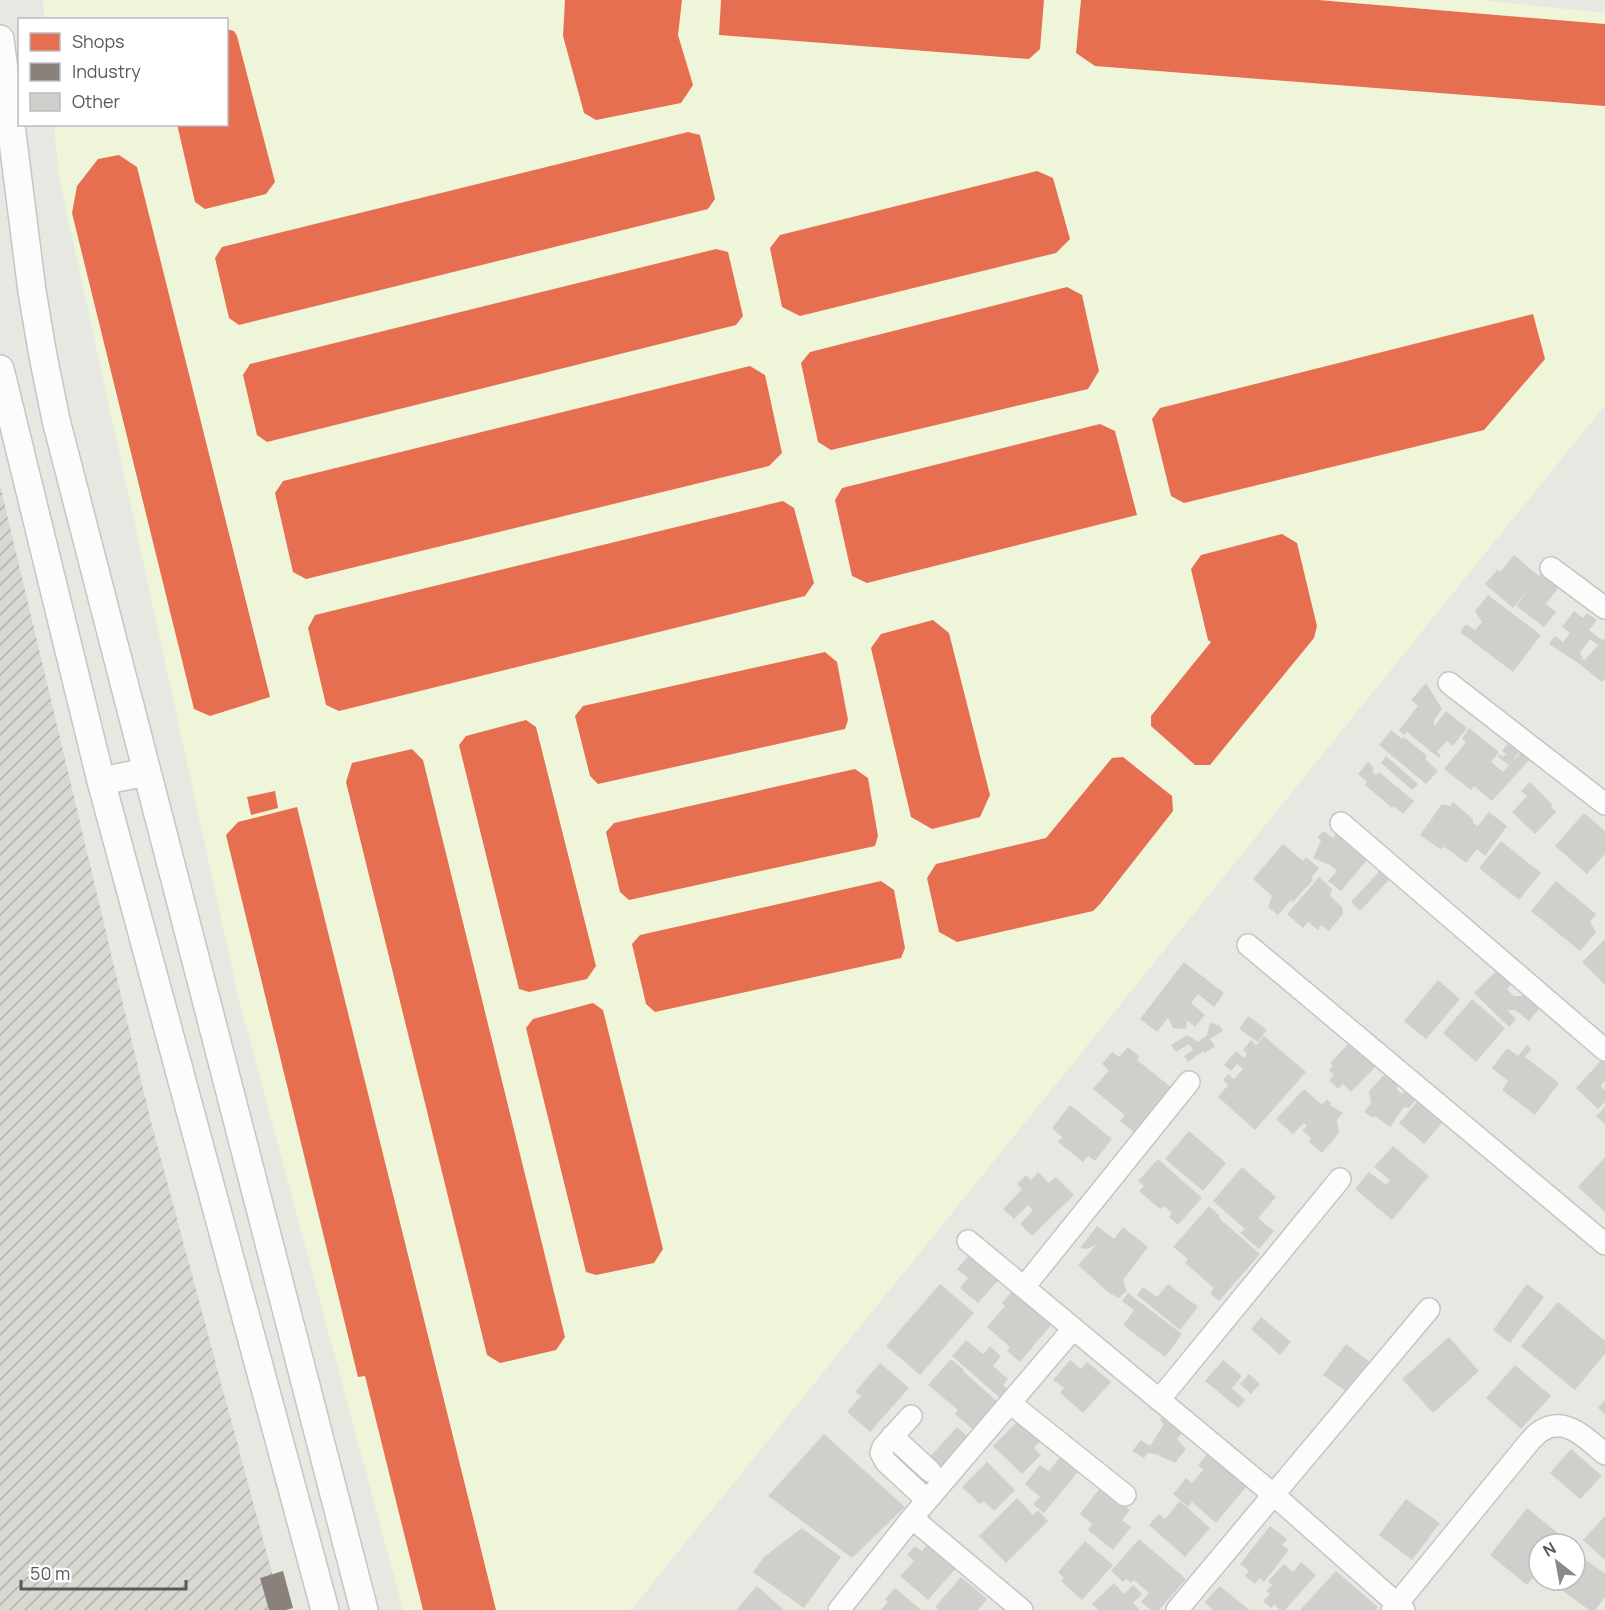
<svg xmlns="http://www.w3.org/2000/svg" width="1605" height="1610" font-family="Manrope,sans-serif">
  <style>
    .commercial { fill: #eff5d8 }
    .industrial { fill: url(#industrial-furrows) }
    .shops { fill: #e76f51 }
    .industry { fill: #8a817c }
    .building { fill: #cfd0cc; fill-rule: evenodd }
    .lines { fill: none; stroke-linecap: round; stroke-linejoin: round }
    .minor-casing { stroke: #c5c5c6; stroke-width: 24 }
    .tertiary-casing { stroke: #c5c5c6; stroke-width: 30 }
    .minor { stroke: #fbfcfb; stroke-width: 21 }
    .tertiary { stroke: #fbfcfb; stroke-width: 27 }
  </style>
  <defs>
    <pattern id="industrial-furrows" width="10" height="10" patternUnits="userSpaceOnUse" patternTransform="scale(1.5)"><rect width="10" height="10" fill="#d7d8d1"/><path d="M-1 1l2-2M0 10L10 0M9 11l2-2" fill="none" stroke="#b1b2ad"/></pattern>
  </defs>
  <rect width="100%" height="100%" fill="#e7e8e2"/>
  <path class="commercial" d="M43,0h1437l125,13v392l-974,1205h-228l-165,-614 -179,-819 -5,-52 172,-1v-104l-181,-1z"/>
  <path class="industrial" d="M0,485l151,637 131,488h-282z"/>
  <path class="shops" d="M565,0h117l-4,35 15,50 -12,18 -85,17 -12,-7 -21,-77z
    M721,0h323l-4,49 -11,10 -310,-24z
    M1081,0h237l287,24v82l-510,-40 -19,-13z
    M226,29l8,2 3,5 38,146 -9,12 -61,15 -10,-7 -18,-78h49z
    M688,132l12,3 15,64 -7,10 -469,116 -10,-7 -14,-60 7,-11z
    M119,155l18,12 133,530 -60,19 -16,-7 -122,-496 5,-27 21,-27z
    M1037,171l16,7 17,61 -14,14 -256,63 -18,-9 -12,-59 10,-13z
    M716,249l12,3 15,64 -7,9 -469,117 -10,-7 -14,-60 7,-11z
    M1067,287l15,8 17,76 -11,18 -257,61 -13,-8 -17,-79 9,-11z
    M1533,314l12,45 -61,71 -300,73 -13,-7 -19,-77 8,-11z
    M750,366l15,9 17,78 -13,13 -463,113 -13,-7 -18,-79 8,-12z
    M1100,424l15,7 22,84 -270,68 -15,-7 -17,-76 7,-12z
    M783,501l11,7 20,75 -9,13 -466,115 -13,-6 -18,-77 7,-13z
    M1282,534l15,9 20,83 -3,12 -104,127h-15l-44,-39v-10l60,-74 -3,-2 -17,-71 10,-14z
    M933,620l16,13 41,162 -10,22 -48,12 -21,-12 -40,-169 10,-14z
    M825,652l12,10 11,58 -3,9 -247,55 -8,-8 -15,-60 8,-10z
    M526,720l10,7 60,239 -9,13 -58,13 -10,-3 -60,-244 7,-9z
    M412,749l11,11 142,577 -9,13 -56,13 -13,-8 -141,-573 6,-19z
    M1123,757l49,39 1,15 -73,93 -7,7 -136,31 -18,-10 -12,-54 9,-14 110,-26 66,-80z
    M855,769l13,9 10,58 -3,10 -246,54 -9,-8 -14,-60 8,-9z
    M275,791l3,17 -27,7 -4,-18z
    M297,807l199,803h-73l-58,-234 -7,1 -132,-542 12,-13z
    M881,881l13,9 11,58 -4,10 -246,54 -9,-8 -14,-60 8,-9z
    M593,1003l10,7 60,239 -9,14 -58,12 -10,-3 -60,-244 7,-9z"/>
  <path class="industry" d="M283,1571l10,37 -7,2h-17l-9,-32z"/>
  <path class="building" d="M1514,555l25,21 1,-2 18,14 -12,16 10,8 -12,15 -28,-21 18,-24 -21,26 -28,-24 12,-14 3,2z
    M1488,595l53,40 -28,37 -53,-40 6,-8 9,6 7,-8 -7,-11z
    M1574,611l9,7 4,-5 10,7 -8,10 13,10 3,-1v39l-3,4 -24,-19 -29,-19 6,-8 8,6 7,-9 -8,-6zM1590,639l8,6 -14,16 -4,-8z
    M1426,683l16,26 -8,11v4l1,1 11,-14 21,17 -14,18 -6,-5 -10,11 4,3 -2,3 -32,-26 -3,3 -5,-5 19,-24 -7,-6z
    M1469,728l30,24 -8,10 12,10 18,-20 9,7 -38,42 -18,-15 -3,4 -27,-21 22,-27 -4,-3z
    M1391,730l11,9 2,-2 23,19 -2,3 13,12 -12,13 -47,-39z
    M1507,744l12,8 -10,13 -11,-8 1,-3 4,3 3,-3 -4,-3z
    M1386,756l32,28 -6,6 -31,-27z
    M1368,762l6,6 -2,4 4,3 3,-3 35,29 -11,13 -9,-8 -2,2 -27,-23 2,-3 -9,-8z
    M1530,782l23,23 -2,2 5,5 -21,22 -23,-22 15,-16 -6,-5z
    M1453,802l20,17v4l5,3 11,-14 18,14 -22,30 -8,-7 -11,14 -21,-16 -5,2 -20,-14 22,-31 8,2z
    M1584,813l21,18v23l-18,20 -32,-28z
    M1323,831l10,7 3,-4 31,26 -26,31 -13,-10 9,-10 -7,-6 -17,-7 8,-17 -3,-4z
    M1501,841l40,32 -22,27 -40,-32z
    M1283,844l20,17 3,-4 13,11 -8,10 2,2 -20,22 -2,-2 -13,15 -10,-8 4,-11 -19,-17z
    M1387,863l9,9 -36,39 -9,-9z
    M1319,877l13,12 -2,7 12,11 1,7 -14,17 -8,-6 -3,5 -10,-8 -5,6 -16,-14z
    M1556,881l40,33 -6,8 6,10 -16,19 -49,-40z
    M1605,939v46l-23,-23z
    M1184,962l40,31 -10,14 -16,-13 -7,9 14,12 -10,12 -8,-7 -1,9 -13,-1 -5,-10 -11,14 -17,-13z
    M1500,967l14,14 -7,8 7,7h7l5,-6 17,14 -14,17 -14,-11h-8l9,9 -7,8 -35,-34z
    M1438,980l22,19 -34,40 -22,-18z
    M1472,999l33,29 -29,34 -33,-29z
    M1248,1016l19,14 -9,12 -19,-13z
    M1210,1023l9,2 4,6 -13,8 5,7 -10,7 -1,-2 -16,11 -4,-6 9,-6 -4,-6 -13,8 -5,-7 16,-10 11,7 9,-7z
    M1264,1036l42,36 -51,58 -37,-33 10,-12 -5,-5 5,-6 6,5 9,-10 -6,-5 -6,7 -7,-6 12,-14 8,7 3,-4 -4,-4 8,-10 5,5 -2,3z
    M1349,1043l10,10 6,-1 13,12 -27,28 -8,-8 -5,5 -9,-9 5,-5 -5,-5 4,-4 -3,-3z
    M1527,1045l4,4 -6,8 34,26 -24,32 -33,-25 6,-9 -16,-13 15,-20 11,8z
    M1128,1047l11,9 -2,4 35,28 -37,45 -15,-12 5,-6 -32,-26 16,-19 -7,-6 10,-12 7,5z
    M1605,1056v25l-5,5 5,4v12l-7,7 -22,-21z
    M1384,1075l13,4v11l5,4 4,-5 11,9 -8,10 -5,-1 -14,20 -15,-11 -1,2 -10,-6 7,-9 -2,-12z
    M1304,1089l18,16 5,-6 4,4 -1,2 13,8 -6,7 2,13 -17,20 -13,-11 2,-4 -9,-8 5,-4 -3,-3 -11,11 -17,-15z
    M1422,1096l25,21 -23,27 -25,-21z
    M1070,1105l42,34 -17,22 -7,-5 -5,6 -25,-20 4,-5 -10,-9z
    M1605,1107v17l-9,-8z
    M1189,1131l37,32 -23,28 -38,-32z
    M1393,1146l36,30 -37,44 -37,-31 14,-17 17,13 4,-5 -16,-13z
    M1605,1157v55l-27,-25z
    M1158,1159l44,39 -24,27 -9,-8 3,-4 -8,-7 -4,3 -21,-18 5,-5 -6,-5z
    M1242,1167l34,30 -18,21 16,13 -15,18 -19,-16 5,-4 -32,-28z
    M1038,1172l11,11 7,-6 18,18 -42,41 -12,-12 13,-14 -5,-5 -14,14 -11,-10 19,-20 -5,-5 9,-9 5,5z
    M1209,1206l11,10 -1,2 41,36 -41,47 -9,-8 4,-5 -29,-25 3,-4 -15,-12z
    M1097,1226l17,13 9,-12 25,20 -25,33 4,11 -8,7 -10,-5 -31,-28 18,-20 -9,4 -7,-1z
    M971,1253l29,25 -22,25 -18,-15 8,-10 -11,-9z
    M940,1284l34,29 -54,62 -34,-29z
    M1168,1284l30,23 -18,23 -43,-35 6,-8 14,10z
    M1527,1284l17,13 -34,46 -17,-13z
    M1013,1290l39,34 -32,38 -13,-11 3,-4 -23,-20 18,-21 -3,-3z
    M1128,1293l54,41 -17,23 -42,-32 11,-15 -12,-9z
    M1558,1302l47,39v13l-30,36 -54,-44z
    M1261,1317l30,25 -11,13 -29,-26z
    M1449,1337l30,34 -46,42 -31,-34z
    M966,1340l17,14 7,-8 11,10 -8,10 15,13 -5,6 4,4 -8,8 -47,-41z
    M1346,1344l24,18 -23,30 -24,-17z
    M951,1359l13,11 -1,1 38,34 -24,28 -22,-19 3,-4 -30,-25z
    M1070,1360l11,9 6,-7 24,20 -28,31 -23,-20 4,-5 -11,-8z
    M1223,1360l19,16 -10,12 13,12 -7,8 -33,-27z
    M880,1363l29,25 -39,44 -23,-20 14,-16 -6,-4z
    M1515,1365l36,31 -30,33 -35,-31z
    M1249,1374l11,10 -9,10 -11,-10z
    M1605,1400v14l-7,-6z
    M1164,1413l21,15 -8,11 9,10 -11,14 -19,-9 -8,-1 -4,5 -12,-7 9,-11 9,6 14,-22 -4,-4z
    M1021,1418l21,21 -8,9 7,7 -19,19 -29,-28z
    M957,1427l12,11 -29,33 -13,-11z
    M824,1434l81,73 -53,51 -84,-62z
    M1571,1449l31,27 -22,23 -30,-26z
    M1208,1453l38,34 -30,36 -24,-21 -4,5 -15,-13 13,-16 6,5 11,-13 -5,-5z
    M1060,1457l18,15 -34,41 -11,-9 7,-7 -15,-13 15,-19 9,6z
    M987,1462l28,28 -21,21 -10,-10 -4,3 -18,-17z
    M1100,1488l30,22 -8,10 9,7 -18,23 -25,-20 4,-6 -12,-10z
    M1017,1498l16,17 5,-5 10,11 -42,42 -27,-27z
    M1406,1499l34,24 -28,37 -33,-25z
    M1180,1501l30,27 -25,29 -36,-32 10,-11 6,5z
    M1527,1508l37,30 -4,6h-21v26l-12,15 -37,-30z
    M1605,1516v44l-22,-20z
    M1270,1526l17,13 -5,6 7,5 -25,32 -5,-4 -4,6 -10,-8 4,-5 -9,-7z
    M802,1528l39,29 -37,51 -51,-36 11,-15z
    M1139,1539l47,40 -27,31h-8l-10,-8 8,-9 -15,-13 -3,3 -5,-4 -3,3 -12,-11z
    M1085,1541l28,24 -31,35 -21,-19 3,-3 -6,-6z
    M930,1542l28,24 -30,34 -28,-24 14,-15 -7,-6 8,-9 7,5z
    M1575,1552l30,22v23l-10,13h-6l-41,-30h27z
    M1301,1562l15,13 -31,35h-5l-6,-6 -3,4 -8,-7 7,-7 -4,-3 6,-6 -4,-4 16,-17 9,8z
    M1336,1571l42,36 -2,3h-76z
    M961,1577l26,22 -9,11h-39l-4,-3z
    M1114,1583l10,11 9,-9 9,9 -9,9 7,7h-42l-6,-6z
    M757,1586l27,24h-48z
    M1220,1586l29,24h-36l-9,-8z
    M895,1588l26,22h-40l7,-8 -3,-3z"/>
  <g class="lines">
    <defs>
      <path id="minor" d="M1551,568l54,40
        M1449,683l156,121
        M1341,823l264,227
        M1248,945l357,299
        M968,1241l306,254 130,115
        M1024,1287l165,-205
        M1159,1400l181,-221
        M1010,1403l115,92
        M911,1416l-28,31 -2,6 5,9 41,38
        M892,1436l38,35
        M912,1518l110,92
        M839,1610l73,-92 161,-189
        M1177,1610l252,-301
        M1392,1610l138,-169c3,-3 7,-8 11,-10 24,-16 46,8 64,23"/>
      <path id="tertiary" d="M0,39l32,252 11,65 13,64 308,1190
        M0,369l101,412 224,829
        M101,781l46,-9"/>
    </defs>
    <use href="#minor" class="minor-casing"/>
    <use href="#tertiary" class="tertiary-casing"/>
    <use href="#minor" class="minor"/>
    <use href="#tertiary" class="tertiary"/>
  </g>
  <rect x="18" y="18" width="210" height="108" fill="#ffffff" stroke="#bcbcbf" stroke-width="1.5"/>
  <rect x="30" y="33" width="30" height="18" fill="#e76f51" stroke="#bcbcbf" stroke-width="1.5"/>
  <text x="72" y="48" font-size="18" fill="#585860">Shops</text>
  <rect x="30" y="63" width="30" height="18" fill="#8a817c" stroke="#bcbcbf" stroke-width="1.5"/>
  <text x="72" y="78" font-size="18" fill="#585860">Industry</text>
  <rect x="30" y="93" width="30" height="18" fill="#cfd0cc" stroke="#bcbcbf" stroke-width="1.5"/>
  <text x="72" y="108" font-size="18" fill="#585860">Other</text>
  <g transform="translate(1557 1562) rotate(329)"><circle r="28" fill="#ffffff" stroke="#bcbcbf" stroke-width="1.5"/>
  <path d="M0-4.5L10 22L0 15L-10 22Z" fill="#8a8a8e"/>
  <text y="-9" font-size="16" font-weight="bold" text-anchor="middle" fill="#585860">N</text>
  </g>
  <path d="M21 1580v9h165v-9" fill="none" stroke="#585860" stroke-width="3"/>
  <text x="30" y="1580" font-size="18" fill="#585860" stroke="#ffffff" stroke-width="4.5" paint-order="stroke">50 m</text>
</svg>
